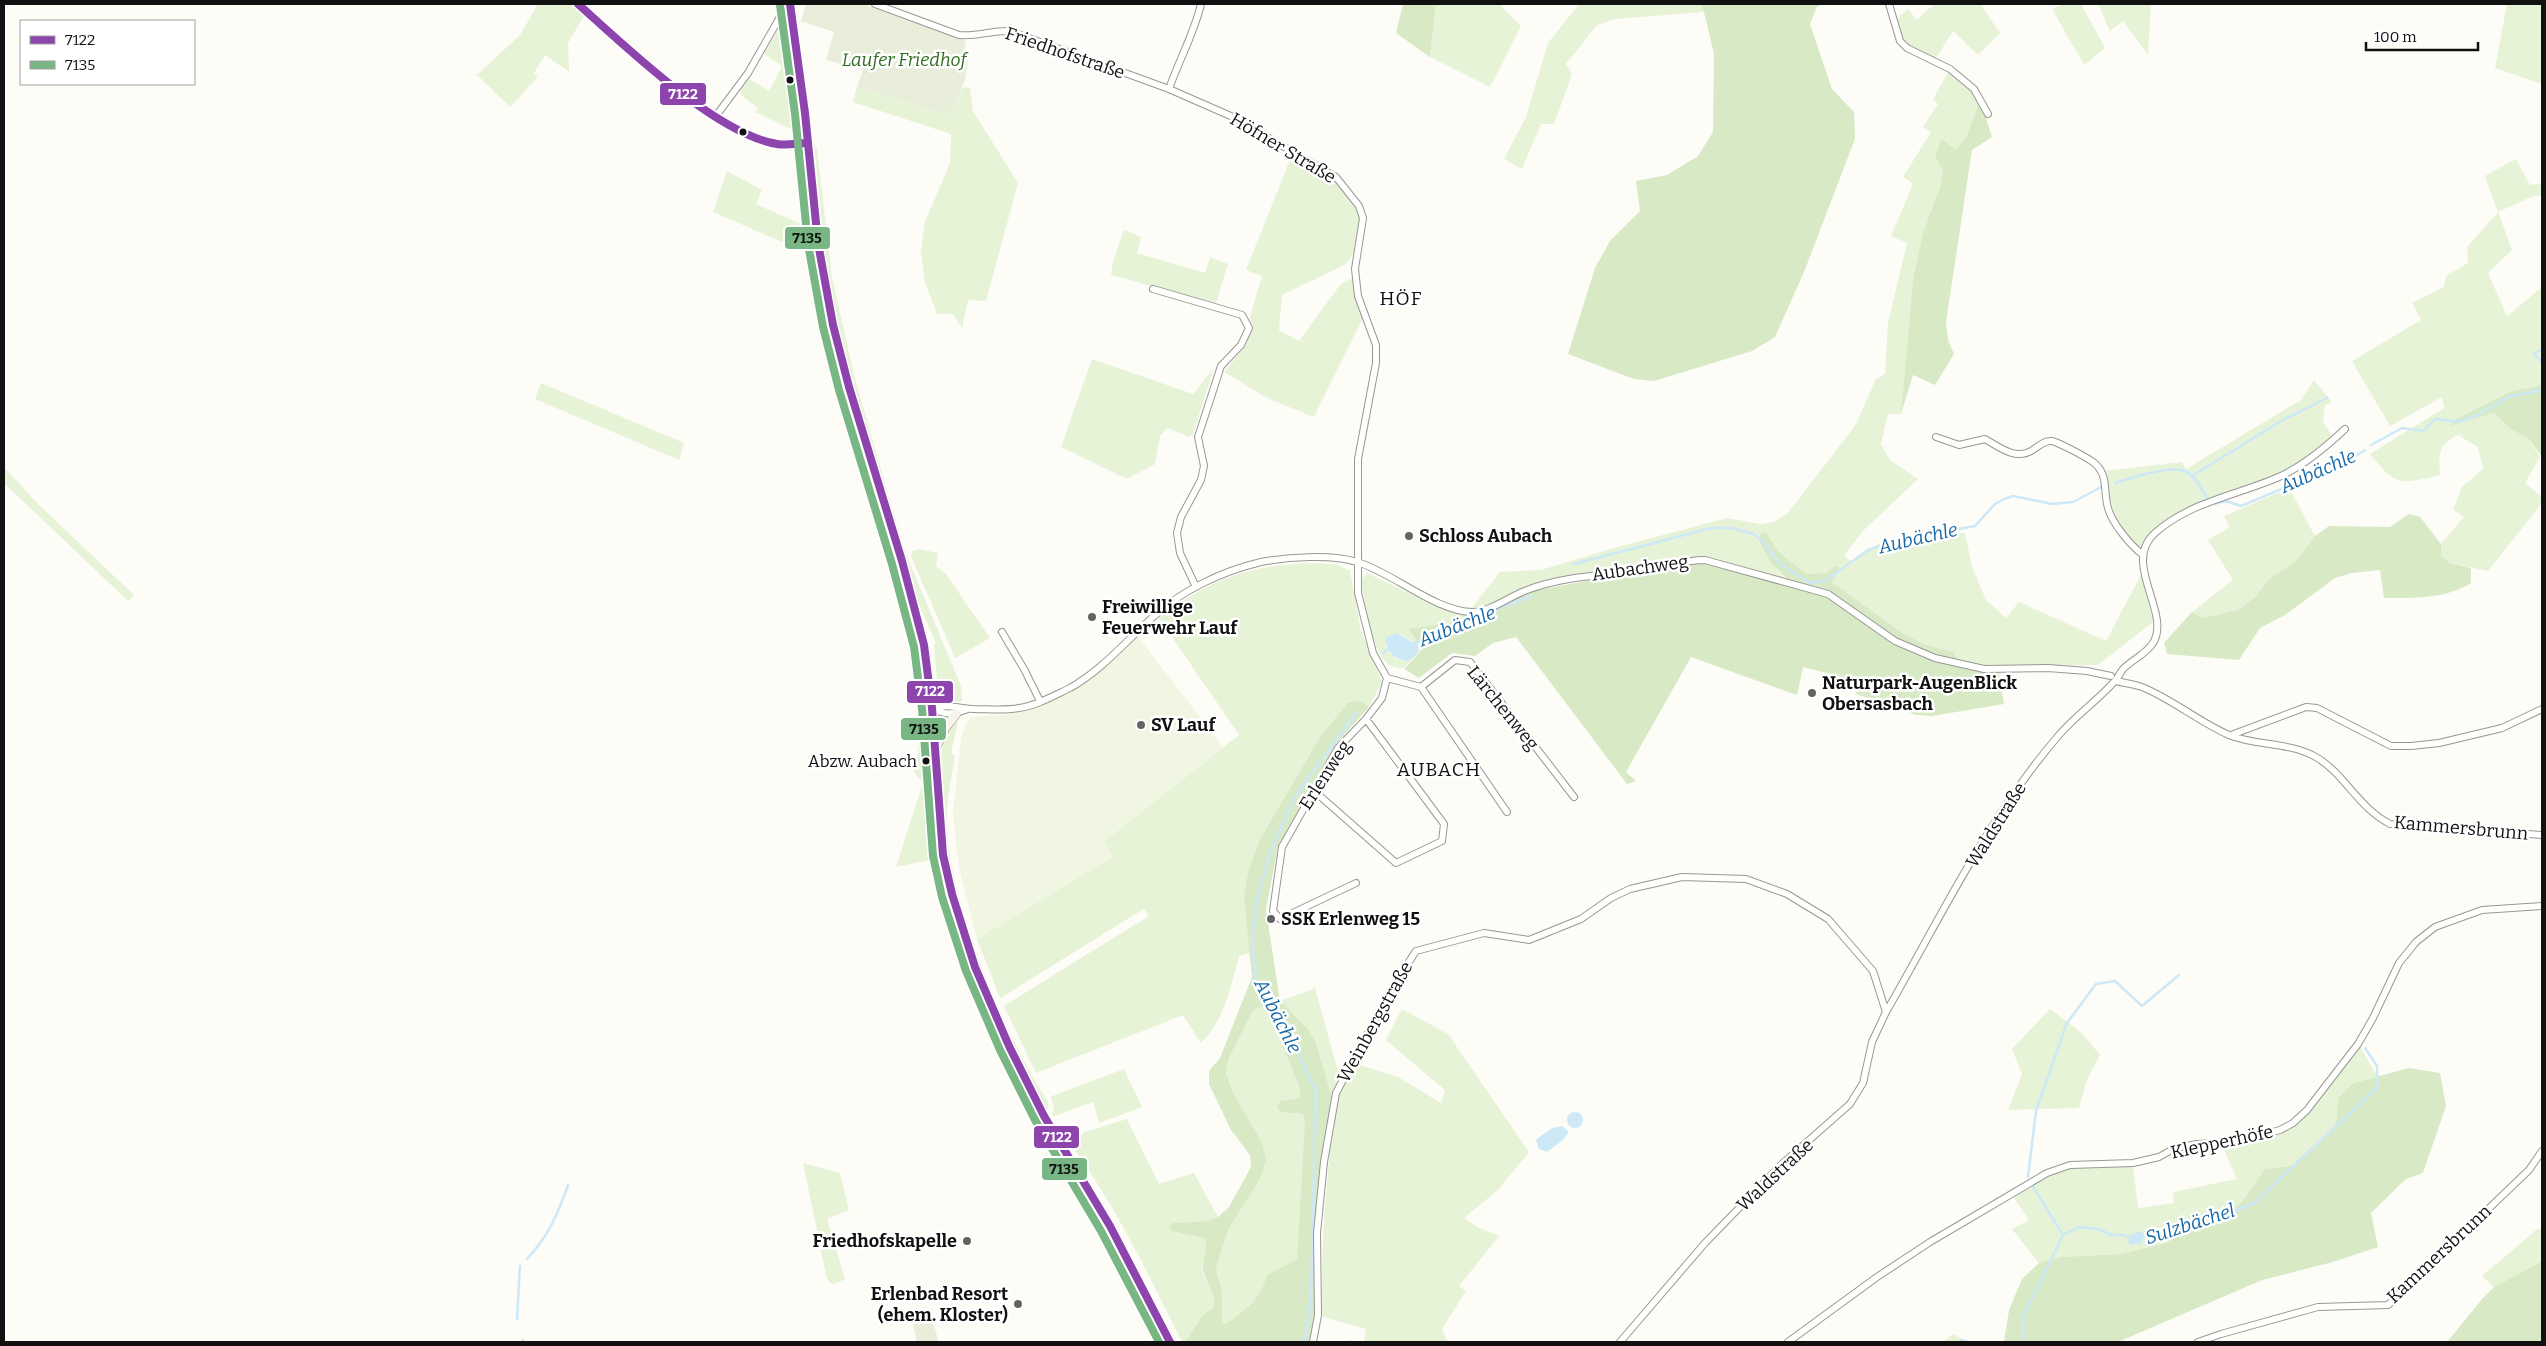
<svg xmlns="http://www.w3.org/2000/svg" width="2546" height="1346" font-family="Bitter,serif">
  <style>
    .green { fill: #e7f3d7; fill-rule: evenodd }
    .forest { fill: #d8eac5; fill-rule: evenodd }
    .cemetery { fill: #e9eedb }
    .pitch { fill: #f0f6e1 }
    .water { fill: #cde8f7 }
    .lines { fill: none; stroke-linecap: round; stroke-linejoin: round }
    .stream { stroke: #cde8f7; stroke-width: 2.5 }
    .street-casing { stroke: #979795; stroke-width: 8 }
    .secondary-casing { stroke: #8e8d8b; stroke-width: 10 }
    .street { stroke: #fffffe; stroke-width: 6 }
    .secondary { stroke: #f6f4eb; stroke-width: 9 }
    .bus-1-casing { stroke: #fff; stroke-width: 11 }
    .bus-2-casing { stroke: #fff; stroke-width: 11 }
    .bus-1 { stroke: #8e44ad; stroke-width: 8 }
    .bus-2 { stroke: #78b684; stroke-width: 8 }
    .bus-dot { fill: #111; stroke: #fff; stroke-width: 2 }
    .poi-dot { fill: #646362; stroke: #fff; stroke-width: 2 }
    .labels { text-anchor: middle; dominant-baseline: central; stroke-width: 5; stroke-linejoin: round; paint-order: stroke }
    .bus-label { font-size: 17px; fill: #111; stroke: #fff; text-anchor: end }
    .street-label { font-size: 18px; fill: #111; stroke: #fff }
    .park-label { font-size: 18px; font-style: italic; fill: #2f6b1f; stroke: #fff }
    .poi-label { font-size: 18px; font-weight: bold; fill: #111; stroke: #fff; text-anchor: start }
    .neighbourhood-label { font-size: 19px; letter-spacing: 1px; fill: #111; stroke: #fff }
    .water-label { font-size: 19px; font-style: italic; fill: #1768a6; stroke: #fff }
    .line-badge { stroke: #fff; stroke-width: 2 }
    .badge-label { font-size: 14px; text-anchor: middle; font-weight: bold; fill: #fff }
    .pale-badge-label { font-size: 14px; text-anchor: middle; font-weight: bold; fill: #111 }
  </style>
  <rect width="100%" height="100%" fill="#fdfcf7"/>
  <path class="green" d="M538,4h32l14,12 -16,27 1,29 -24,-17 -11,18 4,4 -28,30 -33,-32 43,-40z
    M1436,4h63l22,22 -31,61 -60,-30z
    M1579,4h121l4,8 -88,7 -19,6 -31,39 6,10 -18,50h-13l-19,45 -18,-10 22,-42 22,-74z
    M1934,4h46l20,29 -22,22 -25,-24 -17,27c-25,-10 -35,-11 -38,-40l10,-9 9,11z
    M2064,4h17l24,44 -21,17 -32,-56z
    M2098,4h53l-3,51 -25,-34 -13,10z
    M2507,4h35v80l-47,-16z
    M783,21l3,1 11,110 -42,-20 3,-4 -16,-12 -1,-6 8,-11 20,12 13,-25 -18,-12z
    M1949,71l22,18 9,11 -13,35 -11,15 -14,-11 1,32 -3,16 -27,93 -12,134h-13l-7,30 9,16 28,19 -54,51 -20,25 8,7c34,-29 70,-26 113,-29l7,34 14,33 20,18 13,-16 87,39 36,-68 11,49 -55,43 -100,2 -40,-6 -4,-9 -28,-7 -25,-13 -69,-50 8,-15 -5,-1 -9,7 -20,1 -28,-23 -11,-17 -8,7c9,16 16,30 30,41l-73,-22 -27,-3 -41,9 -73,8 -36,8 -48,22 -20,5 29,-37 41,-2 73,-22 113,-30 34,6 13,-2 13,-8 68,-88 21,-47 9,-5 3,-51 19,-80 -16,-7 22,-52 -10,-7 28,-45 -8,-5 15,-23 -5,-5z
    M857,87l94,29 12,-29 7,1 3,23 45,72 -32,118 -18,-1 -6,28 -9,-14h-16l-12,-31 -4,-32 4,-29 25,-59 1,-29 -98,-32z
    M814,144l3,5 15,128 23,102 49,170 57,137 1,16 -22,-3 -2,-7 -4,-48 2,-1 -19,-43 -75,-255 -16,-79z
    M1291,157c24,12 59,25 68,54 2,7 -1,16 -2,24 -2,13 -2,21 -13,30l-62,30 -3,35 20,11 41,-56 12,-7 11,40 -49,99 -47,-19 -43,-26 22,-27 6,-19 -2,-9 12,-41 -16,-6z
    M2516,159l14,26 12,-2v12l-11,2 -33,15 14,38 -24,23 19,43 35,-29v98l-30,6 -58,29 -3,5 43,-12 18,17 16,8 12,19 -15,26 17,14v6l-54,68 -38,-8 -9,-7v-12l23,-27 -11,-8 9,-22 21,-18 -5,-22 -20,-12c-21,11 -19,18 -18,40 -39,9 -44,12 -70,-21l74,-46 -2,-11 -52,29 -38,-65 69,-41 -9,-17 32,-16 2,-11 22,-13 -1,-16 31,-35 -13,-36z
    M727,171l35,19 -6,14 54,24 5,28 -102,-44z
    M1124,230l17,7 -4,16 68,20 5,-16 18,7 -12,39 -105,-28 2,-13z
    M824,333h6l16,60 -8,3z
    M1092,359l101,35 21,-26 -21,66 -4,3 -22,-9 -7,8 -5,28 -28,15 -66,-32z
    M2314,380l18,22 -7,3 -2,17 10,15c-17,15 -36,29 -57,39 -39,16 -115,29 -133,71 -29,-4 -33,-55 -39,-76l78,-9 4,7 115,-69z
    M541,383l143,60 -5,17 -144,-61z
    M4,467l34,37 96,91 -6,6 -124,-118z
    M2289,488l26,48 -18,24 -29,20 -13,17 -15,12 -37,9 -11,-6 41,-32 -25,-40 22,-13 -6,-11z
    M919,549l19,4 -2,13 10,8 44,64 -35,20 -44,-102 1,-5z
    M1308,563l27,1 15,7 11,60 21,51 -13,25 -9,-6 -40,36 -60,102 -16,58 6,56 -11,3c-8,30 -15,65 -38,87l-18,-28 -147,58 -32,-67 145,-90 -5,-7 -144,89 -23,-59 135,-82 -8,-16 135,-106 -80,-117c49,-38 88,-52 149,-55z
    M1367,573l64,31 36,10 -3,6 -56,9 15,20 -20,19c-5,0 -11,-1 -15,-4 -18,-16 -23,-61 -27,-84zM1395,634h4l16,9 -13,18 -7,-3 -8,-10z
    M925,717l-1,41 -3,1v6h4l7,30 10,78 12,49 40,101 50,100 -6,2c-14,-35 -34,-68 -50,-103 -24,-52 -42,-107 -54,-163l-38,8 27,-84 -10,-12 5,-18 2,-35z
    M958,722l-7,31 4,3c-4,25 -10,51 -8,76 7,81 57,202 101,270v7l-3,1c-50,-100 -116,-234 -104,-349 1,-13 2,-34 17,-39z
    M1315,988l22,80 6,4 -11,26 -16,-55 -36,-42z
    M1264,1006l6,9 30,74 -1,9 -19,3v11l22,2 3,5 -8,140 -30,16c-8,27 -20,33 -41,49l-4,-1v-31l-6,-24 12,-38 32,-51 2,-37 -29,-49 -7,-20 3,-15 24,-49z
    M1402,1009l46,25 81,118 -31,38 -34,28 13,9 22,9 -40,50 7,5 -24,38 6,13h-100v-2l16,2 2,-13 -46,-13 4,-98 7,-81 6,-41 17,-33 44,14 43,26 4,-13 -59,-50z
    M2050,1009l32,24 18,22 -13,25 -8,28 -71,2 14,-36 -10,-25z
    M2360,1046l17,30 -24,7 -15,15 -2,26 -45,42 -26,3 -24,34 -76,40 -44,11 -60,3 -22,6 -27,-34 17,-9 -16,-24 30,-18 29,-12h61l5,42 36,-5 -1,-11 64,-13 -14,-32c19,-3 42,-5 60,-15 30,-16 56,-59 77,-86z
    M1124,1069l18,38 -43,16 -6,-21 -41,15 2,-11 -4,-9z
    M1127,1119l32,65 35,-11 24,44 -11,4 -34,2v8l32,7c4,11 -5,23 -2,35 4,13 13,21 11,34l-11,8 -18,27h-3c-34,-69 -67,-137 -112,-199l15,-11z
    M803,1163l37,10 9,37 -22,9 18,60 -12,6 -6,-6z
    M2542,1228v33l-48,26 -12,-11 54,-46z
    M1953,1334l14,8h-24z"/>
  <path class="forest" d="M1403,4h33l-6,53 -34,-24z
    M1700,4h123l-6,3 -7,17 22,65 22,23 1,27 -51,133 -29,65 -23,14 -98,30 -20,-2 -66,-25 27,-86 15,-27 30,-30 -4,-30 31,-6 31,-19 15,-24 1,-78 -10,-42z
    M1980,100l12,37 -20,13 -26,172 2,18 6,14 -19,31 -22,-10 -12,39 12,-134 10,-47 17,-46 3,-16 -8,-16 7,-16 14,11 11,-15z
    M2542,385v72l-14,-19 -16,-8 -18,-17 -44,13 4,-6 58,-29z
    M2409,514l11,3 21,27v12l9,7 21,5v15c-25,16 -58,15 -87,15l-4,-28 -28,3 -17,5 -50,37 -25,13 -21,32 -72,-6 -3,-11 28,-31 11,6 37,-9 15,-12 13,-17 29,-20 18,-24 14,-10 61,1z
    M1761,533l6,1 11,17 28,23 20,-1 9,-7 5,1 -8,15 69,50 25,13 28,7 4,9 40,6 6,37 -72,12 -16,-1 -60,-21 -1,-14 -52,-13 -6,28 -106,-38 -65,115 10,9 -9,3 -111,-147 -23,6 -18,13 -23,-3 -33,25 -15,-9 19,-20 -15,-20 55,-9 4,-6c27,-2 44,-16 70,-24l144,-26 22,-2 86,19 -18,-18 -12,-22z
    M1360,701l9,6 -34,38 -57,101 -12,64 14,91 27,27 9,15 16,55 -7,39 -10,178 -4,27h-126l18,-27 11,-8c2,-13 -7,-21 -10,-34 -4,-12 5,-24 1,-35l-33,-7 -3,-5 4,-3 34,-2 11,-4 11,-10 22,-40 -1,-12 -19,-25 -22,-46v-13l11,-13 32,-81 -8,-80 4,-24 12,-34 60,-102 28,-34zM1264,1006l6,9 30,74 -1,9 -19,3 -3,6 3,5 22,2 3,5 -8,140 -30,16c-8,27 -20,33 -41,49l-4,-1v-31l-6,-24 12,-38 32,-51 6,-19 -4,-18 -29,-49 -7,-20 3,-15 24,-48z
    M2409,1068l31,5 6,33 -23,67 -17,6 -35,34 7,34 -45,15 -71,18 -144,62h-114l5,-32 13,-31 17,-16 22,-6 60,-3 44,-11 76,-40 24,-34 26,-3 45,-42 2,-26 15,-15z
    M2542,1261v81h-95l36,-44 11,-11z"/>
  <path class="cemetery" d="M806,4h57l103,37 -3,13 6,1 -4,25 -14,36 -94,-29 6,-17 -37,-10 8,-28 -33,-11z
    M931,1317l8,25h-22l-4,-18z"/>
  <path class="pitch" d="M1138,637l85,110 -119,94 9,16 -136,82 -18,-71 -6,-55 8,-74 5,-14 5,-8c14,-1 29,-1 43,-4 46,-10 90,-45 124,-76z"/>
  <path class="water" d="M1397,633l22,13 -2,8 -9,7c-14,-1 -19,-8 -23,-21l2,-3z
    M1567 1120a8 8 0 1 1 16 0a8 8 0 1 1-16 0Z
    M1562,1126l7,6 -6,8 -16,12 -8,-3 -3,-9 2,-2 14,-10z
    M2172,1223l9,6 -3,4 -14,3 -1,-9z
    M2140,1231l5,5 -4,7 -10,2 -3,-3 3,-8z"/>
  <g class="lines">
    <path class="stream" d="M2542,349l-8,5 8,8
      M2371,445l31,-17 21,3 12,-12 23,3 20,-7 30,-18 34,-7
      M2192,476l89,-55 46,-23
      M2115,483c15,-5 55,-18 70,-12 9,3 17,19 22,27
      M2214,504l12,-3 15,5 50,-21 48,-25 9,1 17,-11
      M1574,564l137,-36h20l23,6 10,8 15,21 30,20 16,-2 43,-31 18,-7 89,-17 20,-22 9,-5 9,-3 39,8 21,-2 28,-15
      M1413,644l56,-25 63,-23
      M1383,653l7,-5
      M2028,1177l8,-66 31,-88 29,-39 19,-3 27,25 37,-31
      M2033,1187l30,48
      M2177,1227l42,-10 35,-14 123,-115v-22l-12,-18
      M2143,1237l21,-6
      M527,1259c22,-24 30,-43 41,-74
      M517,1319l3,-53
      M523,1340v2
      M1305,1342l6,-48 5,-202 -23,-50 -37,-61 -4,-45 6,-40 12,-44 26,-57 60,-82
      M1960,1342l1,-2 7,2
      M2023,1342v-25l40,-82 16,-8 19,2 14,6h10l8,2"/>
    <defs>
      <path id="street" d="M578,4c44,39 142,131 199,140 10,1 21,-1 31,-1
        M875,4l84,31c18,2 33,-5 51,-4l159,58
        M1201,4c-7,30 -22,56 -32,85l64,28 103,60 23,29 4,12 -8,51 3,27 18,49v18l-18,96v134l15,60 14,25 -5,20 -16,21 -28,29 -56,99 -9,64 7,8 76,-36
        M1889,4l11,37 7,7 43,21 24,20 14,25
        M716,116l32,-43 32,-56 5,-6 6,-2
        M1153,289l89,26 7,13 -8,17 -20,21 -23,71 6,29 -3,14 -20,37 -4,16 3,20 16,34
        M1936,437l23,8 26,-6c14,8 30,21 46,12 7,-4 13,-11 21,-10 8,2 34,16 41,21 16,12 10,29 15,46 4,15 22,37 34,46
        M1002,632l22,37 16,32
        M1387,678l34,9 86,125
        M2116,681c8,2 18,3 26,6 30,12 57,35 87,48 27,11 59,7 85,21 30,16 43,51 76,68l152,11
        M1421,687l34,-27 15,2 104,135
        M932,708c15,-4 26,0 41,1 15,0 32,2 46,-1 17,-2 36,-13 51,-20 32,-18 56,-47 83,-71 29,-27 70,-46 108,-55 26,-5 71,-8 96,0 35,10 79,50 116,50 19,-1 37,-16 54,-22 37,-14 78,-15 116,-20 21,-3 40,-10 62,-10l123,34 67,47 40,17 49,11 64,-1 39,3 24,5
        M932,708c13,8 23,6 36,1
        M2231,735l75,-28 11,1 74,38h20l28,-3 63,-15 40,-19
        M1313,790l83,73 46,-22 2,-17 -78,-105
        M1313,1342l5,-27 -1,-82 7,-71 12,-69 56,-105 24,-37 68,-18 45,7 52,-21 30,-21 19,-9 52,-12 64,2 41,15 41,25 45,52 13,41
        M1620,1342l85,-99 37,-38 40,-41 68,-60 13,-21 9,-41 14,-30c54,-93 102,-195 173,-277 16,-19 38,-34 55,-53 4,-4 6,-9 9,-13 10,-10 22,-14 30,-26 19,-30 -32,-80 2,-110 36,-32 84,-38 126,-57 25,-12 45,-29 64,-47
        M1788,1342l89,-65 53,-35 117,-69 23,-8 63,-2 26,-6 16,-9 22,-4 39,-2 44,-12 13,-7 14,-13 51,-66 15,-26 26,-55 17,-21 19,-15 47,-17 60,-4
        M2198,1342l23,-8 97,-27 70,-2 141,-135 13,-19"/>
      <path id="secondary" d="M790,4l15,109 13,130 15,82 16,62 53,174 22,84 8,63 7,111 4,36 9,39 23,73 34,79 35,70 66,110 60,116
        M935,749l10,-21 11,-14"/>
    </defs>
    <use href="#street" class="street-casing"/>
    <use href="#secondary" class="secondary-casing"/>
    <use href="#street" class="street"/>
    <use href="#secondary" class="secondary"/>
    <defs>
      <path id="bus-1" d="M578,4c47,42 138,130 199,140 10,2 21,-1 31,-1
        M790,4l15,109 13,130 15,82 16,62 53,174 22,84 8,63 11,147 9,39 23,73 34,79 35,70 66,110 60,116"/>
      <path id="bus-2" d="M780,5l15,109 13,130 15,83 16,63 53,174 22,83 8,62 11,147 9,41 24,74 34,79 35,70 66,111 58,111"/>
    </defs>
    <use href="#bus-1" class="bus-1-casing"/>
    <use href="#bus-2" class="bus-2-casing"/>
    <use href="#bus-1" class="bus-1"/>
    <use href="#bus-2" class="bus-2"/>
  </g>
  <g class="bus-dot">
    <circle cx="790" cy="80" r="4.5"/>
    <circle cx="743" cy="132" r="4.5"/>
    <circle cx="926" cy="761" r="4.5"/>
  </g>
  <g class="poi-dot">
    <circle cx="1409" cy="536" r="5"/>
    <circle cx="1092" cy="617" r="5"/>
    <circle cx="1812" cy="693" r="5"/>
    <circle cx="1141" cy="725" r="5"/>
    <circle cx="1271" cy="919" r="5"/>
    <circle cx="967" cy="1241" r="5"/>
    <circle cx="1018" cy="1304" r="5"/>
  </g>
  <g class="labels">
    <g class="bus-label">
      <text x="917" y="761">Abzw. Aubach</text>
    </g>
    <g class="street-label">
      <text transform="translate(1065 53) rotate(19)">Friedhofstraße</text>
      <text transform="translate(1283 148) rotate(31)">Höfner Straße</text>
      <text transform="translate(1640 568) rotate(-8)">Aubachweg</text>
      <text transform="translate(1503 708) rotate(51)">Lärchenweg</text>
      <text transform="translate(1325 775) rotate(-57)">Erlenweg</text>
      <text transform="translate(1996 825) rotate(-58)">Waldstraße</text>
      <text transform="translate(2461 828) rotate(5)">Kammersbrunn</text>
      <text transform="translate(1375 1022) rotate(-61)">Weinbergstraße</text>
      <text transform="translate(2222 1142) rotate(-12)">Klepperhöfe</text>
      <text transform="translate(1775 1175) rotate(-43)">Waldstraße</text>
      <text transform="translate(2439 1254) rotate(-43)">Kammersbrunn</text>
    </g>
    <g class="park-label">
      <text x="904" y="60">Laufer Friedhof</text>
    </g>
    <g class="poi-label">
      <text x="1419" y="536">Schloss Aubach</text>
      <text x="1102" y="607">Freiwillige<tspan x="1102" dy="21">Feuerwehr Lauf</tspan></text>
      <text x="1822" y="683">Naturpark-AugenBlick<tspan x="1822" dy="21">Obersasbach</tspan></text>
      <text x="1151" y="725">SV Lauf</text>
      <text x="1281" y="919">SSK Erlenweg 15</text>
      <text x="957" y="1241" text-anchor="end">Friedhofskapelle</text>
      <text x="1008" y="1294" text-anchor="end">Erlenbad Resort<tspan x="1008" dy="21">(ehem. Kloster)</tspan></text>
    </g>
    <g class="neighbourhood-label">
      <text x="1401" y="298">HÖF</text>
      <text x="1439" y="769">AUBACH</text>
    </g>
    <g class="water-label">
      <text transform="translate(2318 471) rotate(-24)">Aubächle</text>
      <text transform="translate(1918 538) rotate(-13)">Aubächle</text>
      <text transform="translate(1457 626) rotate(-21)">Aubächle</text>
      <text transform="translate(1278 1016) rotate(63)">Aubächle</text>
      <text transform="translate(2190 1224) rotate(-18)">Sulzbächel</text>
    </g>
  </g>
  <g class="line-badge">
    <rect x="659" y="82" width="48" height="24" rx="5" fill="#8e44ad"/>
    <rect x="784" y="226" width="47" height="24" rx="5" fill="#78b684"/>
    <rect x="906" y="680" width="48" height="24" rx="5" fill="#8e44ad"/>
    <rect x="900" y="717" width="47" height="24" rx="5" fill="#78b684"/>
    <rect x="1033" y="1125" width="47" height="24" rx="5" fill="#8e44ad"/>
    <rect x="1041" y="1157" width="47" height="24" rx="5" fill="#78b684"/>
  </g>
  <g class="badge-label">
    <text x="683" y="99">7122</text>
    <text x="930" y="696">7122</text>
    <text x="1057" y="1142">7122</text>
  </g>
  <g class="pale-badge-label">
    <text x="807" y="243">7135</text>
    <text x="924" y="734">7135</text>
    <text x="1064" y="1174">7135</text>
  </g>
  <rect width="2546" height="1346" fill="none" stroke="#111111" stroke-width="10"/>
  <rect x="20" y="20" width="175" height="65" fill="#ffffff" stroke="#a0a0a0"/>
  <rect x="30" y="36" width="25" height="8" fill="#8e44ad" stroke="#a0a0a0"/>
  <text x="65" y="45" font-size="15" fill="#111111">7122</text>
  <rect x="30" y="61" width="25" height="8" fill="#78b684" stroke="#a0a0a0"/>
  <text x="65" y="70" font-size="15" fill="#111111">7135</text>
  <path d="M2366 42v8h112v-8" fill="none" stroke="#111111" stroke-width="2.5"/>
  <text x="2374" y="42" font-size="15" fill="#111111" stroke="#ffffff" stroke-width="4" paint-order="stroke">100 m</text>
</svg>
